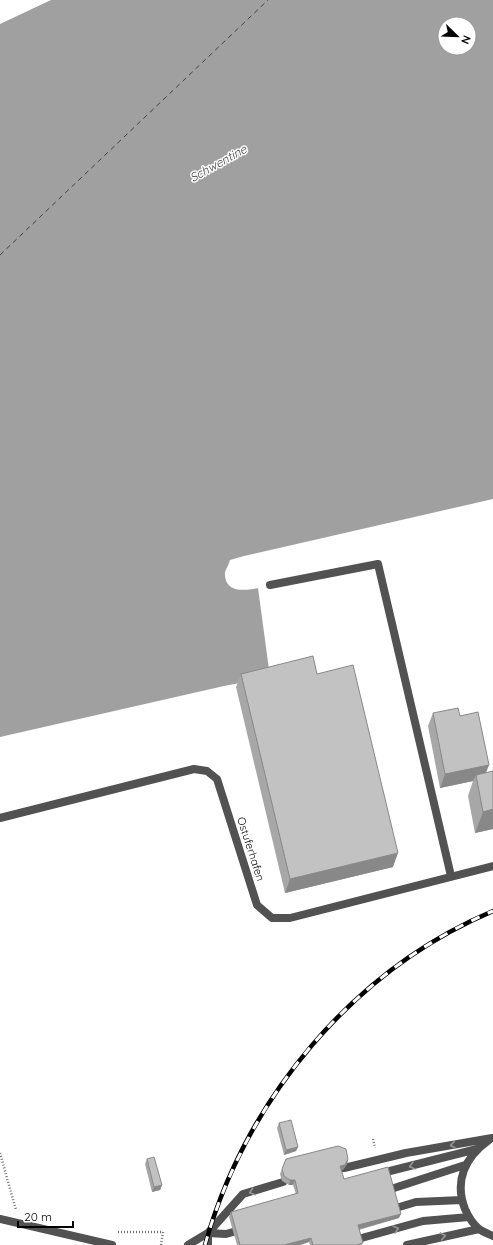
<svg xmlns="http://www.w3.org/2000/svg" width="493" height="1245" font-family="Quicksand,sans-serif">
  <style>
    .water { fill: #a0a0a0; fill-rule: evenodd }
    .lines { fill: none; stroke-linecap: round; stroke-linejoin: round }
    .ferry { stroke: #414141; stroke-width: 1; stroke-dasharray: 5 4; stroke-linecap: butt }
    .path { stroke: #747474; stroke-width: 2.5; stroke-dasharray: 1 2; stroke-linecap: butt }
    .service { stroke: #525252; stroke-width: 8 }
    .minor { stroke: #525252; stroke-width: 8 }
    .tertiary { stroke: #525252; stroke-width: 8 }
    .rail-casing { stroke: #000; stroke-width: 4.5 }
    .rail { stroke: #fff; stroke-width: 3; stroke-dasharray: 9; stroke-linecap: butt }
    .wall { fill: #a7a7a7 }
    .shaded-wall { fill: #888 }
    .building { fill: #c2c2c2; stroke: #888 }
    .oneway { stroke: #979797 }
    .labels { text-anchor: middle; dominant-baseline: central; stroke-width: 3; stroke-linejoin: round; paint-order: stroke }
    .street-label { font-size: 11px; fill: #000; stroke: #fff }
    .water-label { font-size: 12px; font-style: italic; fill: #414141; stroke: #fff }
  </style>
  <rect width="100%" height="100%" fill="#fff"/>
  <path class="water" d="M51,0h442v499l-249,57 -14,4c-1,4 -4,9 -5,12 -1,21 19,19 33,16l12,89 -46,9 -224,51v-713zM445,24h24v24h-24z"/>
  <g class="lines">
    <path class="ferry" d="M0,255l268,-255"/>
    <path class="path" d="M373,1139l2,9
      M0,1153l16,57
      M118,1232h45l-2,13"/>
    <path class="service" d="M270,585l108,-21 73,312
      M489,1140c-24,17 -35,41 -24,69 3,7 8,15 14,20 4,3 10,5 14,7
      M344,1168l62,-15 86,-15
      M386,1172l91,-23
      M391,1189l74,-24
      M396,1208l20,-6 46,-2
      M208,1233l18,1 7,-2
      M358,1239l65,-18 46,-4
      M188,1245l20,-12 35,-39 40,-12
      M208,1245v-12
      M407,1245l72,-16"/>
    <path class="minor" d="M0,818l194,-49 13,2 10,8 40,126 15,13h18l203,-52"/>
    <path class="tertiary" d="M0,1219l112,26"/>
    <defs>
      <path id="rail" d="M205,1245c41,-146 148,-275 288,-334"/>
    </defs>
    <use href="#rail" class="rail-casing"/>
    <use href="#rail" class="rail"/>
  </g>
  <path class="wall" d="M241,674h76l76,193 -108,26 -49,-206z
    M433,713l53,59 7,57 -18,4 -7,-37 5,-15 -33,7 -12,-62z
    M279,1123l19,24 -2,4 -12,4 -7,-27z
    M147,1159l15,26 -2,5 -8,2 -7,-28z
    M286,1159h62l-1,5 -4,6h-2l3,9 55,39 -40,12 3,15h-52l-1,-3 -9,3h-63l-8,-28 2,-5 65,-18 -3,-9h-4l-7,-4 -2,-7z"/>
  <path class="shaded-wall" d="M489,765l-5,13 -8,-3 -3,6 -33,7 5,-14z
    M493,809v20l-18,4 8,-21z
    M398,853l-5,14 -108,26 5,-14z
    M298,1147l-2,4 -12,4 2,-5z
    M348,1159l-1,5 -4,6 -5,1 2,-5z
    M290,1180h5l-2,5h-4z
    M162,1185l-2,5 -8,2 2,-5z
    M401,1214l-2,4 -43,12 2,-5z
    M311,1238l-2,4 -9,3h-16z"/>
  <path class="building" d="M313,656l4,18 36,-9 45,188 -108,26 -49,-205z
    M458,708l2,8 18,-4 11,53 -44,9 -12,-61z
    M493,771v38l-10,3 -7,-37z
    M291,1120l7,27 -12,3 -7,-27z
    M338,1146l8,3 2,10 -3,6 -5,1 4,13 44,-12 13,47 -43,11 5,18 -6,2h-44l-2,-7 -27,7h-44l-9,-33 67,-19 -3,-13h-5l-6,-4 -2,-7 4,-10z
    M154,1157l8,28 -8,2 -7,-28z"/>
  <defs><path id="oneway-chevron" d="M-2-3.5L2.5 0L-2 3.5" fill="none" stroke-width="1.6" stroke-linecap="round" stroke-linejoin="round"/></defs>
  <g class="oneway">
    <use href="#oneway-chevron" transform="translate(453 1145) rotate(170)"/>
    <use href="#oneway-chevron" transform="translate(412 1166) rotate(165)"/>
    <use href="#oneway-chevron" transform="translate(252 1192) rotate(162)"/>
    <use href="#oneway-chevron" transform="translate(396 1229) rotate(-16)"/>
    <use href="#oneway-chevron" transform="translate(443 1236) rotate(-12)"/>
  </g>
  <g class="labels">
    <g class="street-label">
      <text transform="translate(251 849) rotate(72)">Ostuferhafen</text>
    </g>
    <g class="water-label">
      <text transform="translate(218 163) rotate(-29)">Schwentine</text>
    </g>
  </g>
  <g transform="translate(457 36) rotate(113)"><circle r="19" fill="#ffffff" stroke="#999999"/>
  <path d="M0-3L7 15L0 10L-7 15Z" fill="#000000"/>
  <text y="-6" font-size="11" font-weight="bold" text-anchor="middle" fill="#000000">N</text>
  </g>
  <path d="M18 1221v6h55v-6" fill="none" stroke="#000000" stroke-width="2"/>
  <text x="24" y="1221" font-size="12" fill="#000000" stroke="#ffffff" stroke-width="3" paint-order="stroke">20 m</text>
</svg>
